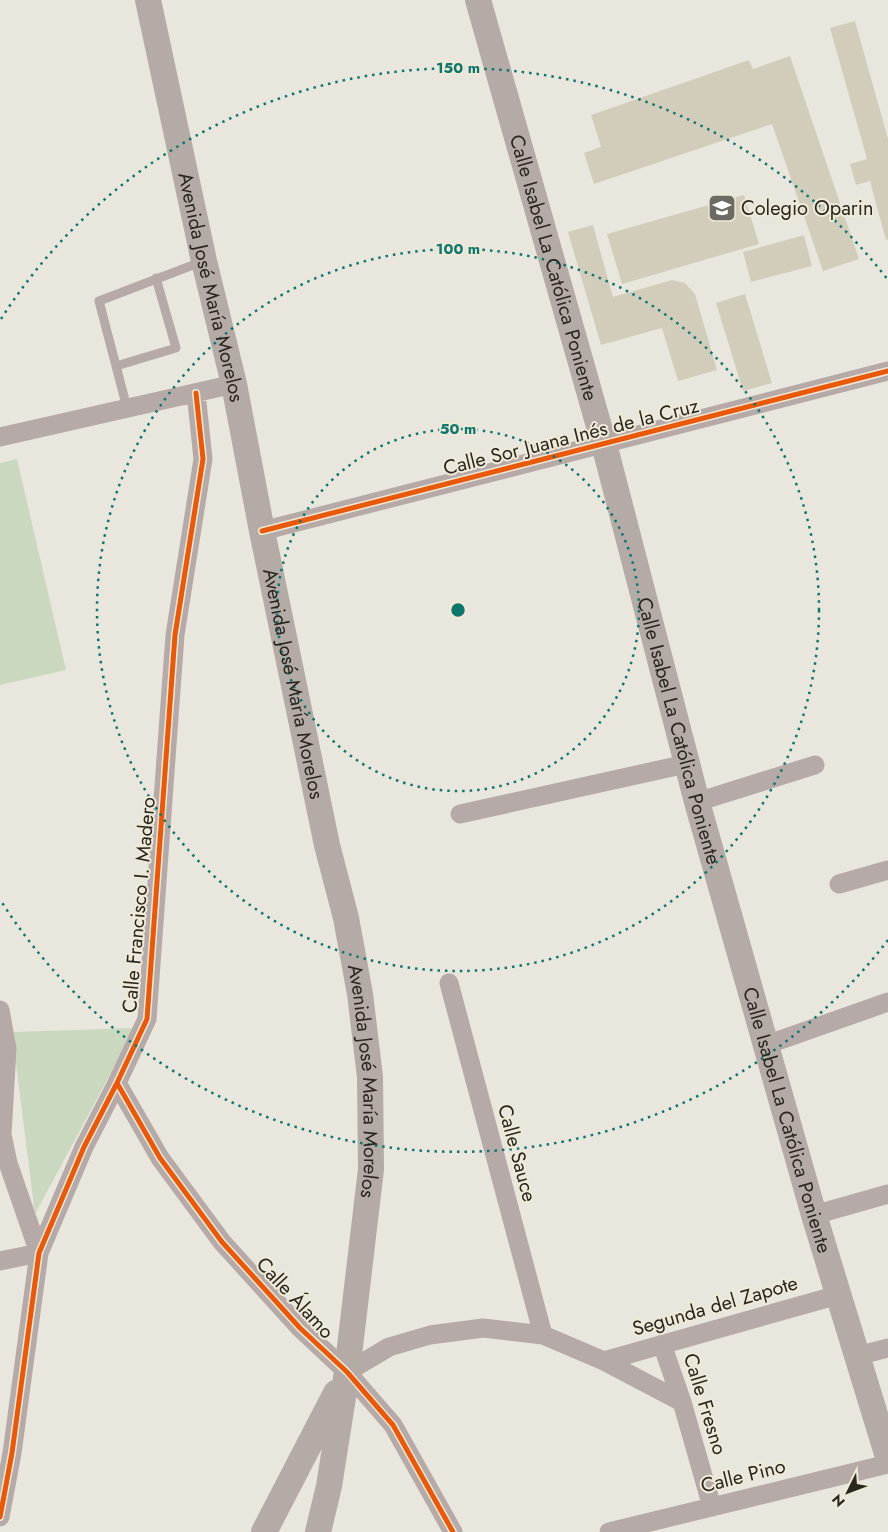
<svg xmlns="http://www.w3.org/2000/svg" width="888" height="1532" font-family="Jost,sans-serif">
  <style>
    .green { fill: #cbd8c0 }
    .building { fill: #d2cdbb }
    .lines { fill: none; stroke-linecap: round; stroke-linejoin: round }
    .lane { stroke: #b6aaa8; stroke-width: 9 }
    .street { stroke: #b6aaa8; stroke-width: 19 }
    .secondary { stroke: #b4aaa6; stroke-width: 26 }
    .cycleway-casing { stroke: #efe9d7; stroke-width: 8 }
    .cycleway { stroke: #e8590c; stroke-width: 5 }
    .ring { fill: none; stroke: #0f766e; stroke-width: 2.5; stroke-dasharray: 2.5 5 }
    .labels { text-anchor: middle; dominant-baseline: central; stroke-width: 4; stroke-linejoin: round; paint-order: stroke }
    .poi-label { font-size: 20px; fill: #292720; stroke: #efe9d7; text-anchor: start }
    .street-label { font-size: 20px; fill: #292720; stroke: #efe9d7 }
    .centre { fill: #0f766e; stroke: #efe9d7; stroke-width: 2.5 }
    .ring-label { font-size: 15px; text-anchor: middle; font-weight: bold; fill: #0f766e; stroke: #efe9d7; stroke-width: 4; stroke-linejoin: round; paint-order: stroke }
  </style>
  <rect width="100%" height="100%" fill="#e9e6dd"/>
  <path class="green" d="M17,459l49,211 -66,15v-222z
    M135,1028l-100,186 -23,-182z"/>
  <path class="building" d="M855,21l33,118v100l-2,1 -16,-59 -14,4 -6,-21 17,-5 -37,-131z
    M790,56l69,203 -36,12 -51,-147 -178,60 -10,-31 17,-6 -10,-32 158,-55 4,9z
    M744,195l15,49 -137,40 -15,-50z
    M593,225l20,72 59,-17 13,3 10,11 22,76 -39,11 -16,-53 -61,17 -33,-113z
    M804,235l8,31 -61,16 -8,-30z
    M745,294l27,89 -29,8 -27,-88z"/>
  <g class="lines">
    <path class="lane" d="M116,366l60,-18 -20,-70
      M127,408l-28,-107 102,-39"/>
    <path class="street" d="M0,437l234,-53
      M262,531l626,-160
      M697,802l118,-37
      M460,814l226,-50
      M839,884l49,-14
      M449,983l94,352
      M0,1010l7,39 -5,86 6,28 31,90 -39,8
      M766,1045l122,-43
      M117,1083l43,75 62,84 78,86 47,44 46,53 60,107
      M814,1215l74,-21
      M662,1344l20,58 30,105
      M857,1356l31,-8
      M604,1361l234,-66
      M347,1372l42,-25 41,-12 53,-7 60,7 61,26 78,41
      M0,1517l12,-64 27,-200 45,-106 33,-64 30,-64 28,-384 28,-176 -7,-66
      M609,1532l279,-68"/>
    <g class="secondary">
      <path id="s1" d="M148,0l56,261 30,123 28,147 65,314 19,73 14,76 10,83 1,92 -24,203 -18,114 -11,46"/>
      <path id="s2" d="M478,0l126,444 93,358 117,413 74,242"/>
      <path d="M264,1532l72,-139"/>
    </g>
    <defs>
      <path id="cycleway" d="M262,531l626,-160
        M117,1083l43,75 62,84 78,86 47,44 46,53 60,107
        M0,1517l12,-64 27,-200 45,-106 33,-64 30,-64 28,-384 28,-176 -7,-66"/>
    </defs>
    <use href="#cycleway" class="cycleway-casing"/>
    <use href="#cycleway" class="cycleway"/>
  </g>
  <g class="ring">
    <circle cx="458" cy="610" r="181"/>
    <circle cx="458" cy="610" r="361"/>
    <path d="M888 940A542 542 0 0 1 1 901M1 319A542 542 0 0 1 888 280"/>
  </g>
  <defs>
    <symbol id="school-square" viewBox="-11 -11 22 22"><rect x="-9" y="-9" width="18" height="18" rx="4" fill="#6c6a62" stroke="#efe9d7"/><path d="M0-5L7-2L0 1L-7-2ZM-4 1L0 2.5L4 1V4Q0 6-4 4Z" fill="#fff"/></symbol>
  </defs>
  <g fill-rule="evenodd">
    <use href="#school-square" x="706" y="192" width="32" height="32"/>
  </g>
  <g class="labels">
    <g class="poi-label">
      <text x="741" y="208">Colegio Oparin</text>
    </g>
    <g class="street-label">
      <text stroke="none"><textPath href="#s2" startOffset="278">Calle Isabel La Católica Poniente</textPath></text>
      <text stroke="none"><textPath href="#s1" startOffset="294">Avenida José María Morelos</textPath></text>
      <text transform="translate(571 437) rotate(-14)">Calle Sor Juana Inés de la Cruz</text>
      <text stroke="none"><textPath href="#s1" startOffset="699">Avenida José María Morelos</textPath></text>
      <text stroke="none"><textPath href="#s2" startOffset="758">Calle Isabel La Católica Poniente</textPath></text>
      <text transform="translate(139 905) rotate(-85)">Calle Francisco I. Madero</text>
      <text stroke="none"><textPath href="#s1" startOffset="1104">Avenida José María Morelos</textPath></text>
      <text stroke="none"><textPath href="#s2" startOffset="1162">Calle Isabel La Católica Poniente</textPath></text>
      <text transform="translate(517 1153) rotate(75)">Calle Sauce</text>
      <text transform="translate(295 1298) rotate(47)">Calle Álamo</text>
      <text transform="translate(715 1306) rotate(-16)">Segunda del Zapote</text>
      <text transform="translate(705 1404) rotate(73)">Calle Fresno</text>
      <text transform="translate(743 1476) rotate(-14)">Calle Pino</text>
    </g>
  </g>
  <circle cx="458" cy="610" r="8" class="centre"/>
  <g class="ring-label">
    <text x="458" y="73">150 m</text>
    <text x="458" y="254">100 m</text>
    <text x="458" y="434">50 m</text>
  </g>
  <g transform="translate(848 1492) rotate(228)" stroke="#efe9d7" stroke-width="4" paint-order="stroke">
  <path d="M0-4L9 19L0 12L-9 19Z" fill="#292720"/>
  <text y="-8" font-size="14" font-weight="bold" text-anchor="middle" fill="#292720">N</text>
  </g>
</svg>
